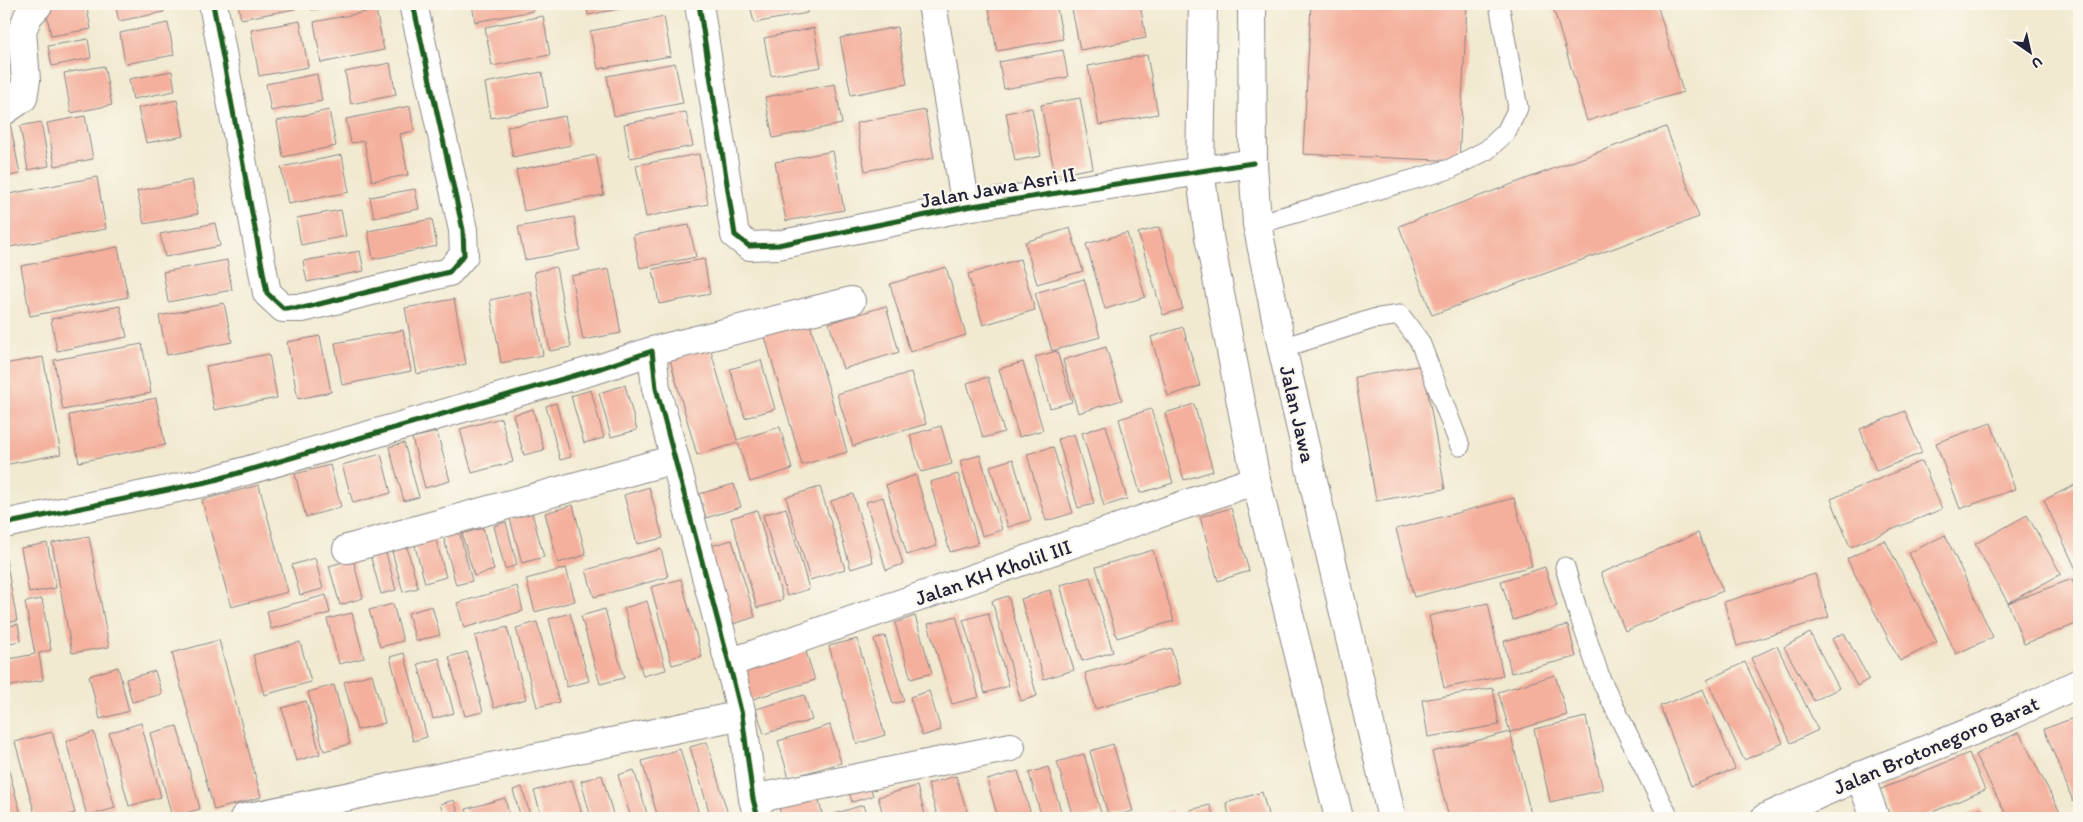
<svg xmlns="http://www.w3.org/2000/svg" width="2083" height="822" font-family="Itim,sans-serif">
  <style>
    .building { fill: #f4b09d }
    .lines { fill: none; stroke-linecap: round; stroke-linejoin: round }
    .service-casing { stroke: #8a8686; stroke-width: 21 }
    .minor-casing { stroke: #8a8686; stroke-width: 30 }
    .secondary-casing { stroke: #8a8686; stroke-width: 30 }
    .service { stroke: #fff; stroke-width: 19 }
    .minor { stroke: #fff; stroke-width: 28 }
    .secondary { stroke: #fff; stroke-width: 28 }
    .cycleway-casing { stroke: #fbf7ec; stroke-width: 8 }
    .cycleway { stroke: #1b5e20; stroke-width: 5 }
    .labels { text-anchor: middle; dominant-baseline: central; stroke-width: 4.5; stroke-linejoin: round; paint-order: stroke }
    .street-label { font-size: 21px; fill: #22223b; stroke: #fbf7ec }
  </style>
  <rect width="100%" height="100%" fill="#fbf7ec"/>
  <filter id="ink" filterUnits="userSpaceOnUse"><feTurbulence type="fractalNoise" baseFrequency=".02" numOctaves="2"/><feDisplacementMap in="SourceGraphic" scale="10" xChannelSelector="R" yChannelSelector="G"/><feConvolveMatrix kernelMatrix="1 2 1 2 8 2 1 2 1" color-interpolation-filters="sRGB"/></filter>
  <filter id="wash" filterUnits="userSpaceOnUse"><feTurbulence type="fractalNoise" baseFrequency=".0096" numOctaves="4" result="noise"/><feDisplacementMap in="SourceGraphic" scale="20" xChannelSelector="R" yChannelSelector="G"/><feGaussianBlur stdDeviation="1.12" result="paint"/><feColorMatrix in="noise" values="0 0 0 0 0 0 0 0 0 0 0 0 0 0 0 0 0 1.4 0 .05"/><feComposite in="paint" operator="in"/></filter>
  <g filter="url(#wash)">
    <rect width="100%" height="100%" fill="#f1ead1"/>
    <g id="blocks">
      <path class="building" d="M45,4h41l5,25 -40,7z
        M115,4h47l2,8 -45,9z
        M238,4h56l1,5 -54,10z
        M311,4h30v1l-29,5z
        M472,4h60l1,7 -58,11z
        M586,4h53v1l-51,10z
        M750,4h56l1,9 -53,10z
        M988,4h68l7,35 -66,12z
        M1071,4h69l6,34 -66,12z
        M1311,4h156l-8,157 -156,-7z
        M1552,4h105l26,88 -96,29z
        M376,10l8,40 -63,13 -7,-41z
        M543,16l7,39 -58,11 -7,-39z
        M664,17l7,39 -73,13 -8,-38z
        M300,21l8,46 -49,9 -8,-46z
        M168,23l6,32 -49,9 -5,-31z
        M897,27l10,57 -56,11 -11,-57z
        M814,28l7,39 -50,9 -7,-38z
        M88,39l3,19 -39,8 -4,-20z
        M1063,50l5,27 -64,12 -5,-27z
        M1147,55l11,59 -59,11 -11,-59z
        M390,63l6,32 -45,9 -6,-32z
        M675,63l8,40 -69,13 -7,-40z
        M104,66l8,39 -41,8 -7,-40z
        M172,71l3,20 -42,8 -4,-20z
        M542,72l6,35 -57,11 -6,-35z
        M317,74l5,27 -51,10 -5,-27z
        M835,84l7,40 -69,14 -8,-41z
        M1080,98l13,70 -38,7 -14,-70z
        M177,100l7,36 -38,7 -8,-35z
        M410,106l4,25 -14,3 8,41 -36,6 -8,-40 -13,2 -5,-24z
        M1032,108l9,48 -26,5 -9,-48z
        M329,110l7,36 -53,11 -6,-36z
        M925,110l9,48 -69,13 -9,-48z
        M686,112l7,34 -63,12 -6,-34z
        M85,116l8,43 -38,7 -8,-43z
        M565,116l6,29 -58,12 -6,-30z
        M41,122l8,44 -21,4 -8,-44z
        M10,123l10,51 -16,3v-53z
        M1666,127l33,90 -267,98 -33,-89z
        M833,151l11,59 -58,11 -11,-59z
        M699,154l9,50 -62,13 -10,-52z
        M342,155l7,37 -61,12 -7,-37z
        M596,155l8,40 -80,16 -8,-41z
        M97,177l9,52 -96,18 -6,-35v-17z
        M192,180l6,34 -54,10 -7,-33z
        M415,189l4,20 -45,9 -4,-21z
        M341,210l5,26 -45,9 -5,-27z
        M574,217l6,33 -55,10 -7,-33z
        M432,219l5,27 -64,13 -5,-28z
        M215,223l5,23 -55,11 -5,-23z
        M689,225l7,32 -56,11 -7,-33z
        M1159,227l24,82 -20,6 -25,-82z
        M1070,228l13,43 -46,13 -12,-42z
        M1127,233l18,64 -40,12 -19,-65z
        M118,247l10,50 -98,19 -9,-50z
        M360,251l4,20 -57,11 -4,-21z
        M704,259l6,35 -51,10 -6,-35z
        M1020,259l15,51 -52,15 -15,-51z
        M227,260l5,30 -64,12 -5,-30z
        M556,267l15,80 -21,4 -16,-79z
        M946,267l20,68 -56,17 -20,-68z
        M609,269l12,64 -38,7 -12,-64z
        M1084,279l16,58 -48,14 -17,-58z
        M531,291l12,64 -42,8 -11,-63z
        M454,299l12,65 -49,10 -12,-66z
        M224,303l8,39 -65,13 -8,-39z
        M120,306l7,31 -70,14 -6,-32z
        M886,306l13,46 -56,17 -14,-46z
        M808,317l39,135 -45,13 -39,-135z
        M1183,327l17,59 -32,10 -17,-59z
        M403,330l8,41 -69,14 -7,-42z
        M320,336l11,56 -33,7 -11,-57z
        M142,344l9,49 -88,17 -9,-50z
        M1106,347l16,53 -44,13 -15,-53z
        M710,348l27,92 43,-13 12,42 -42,13 -12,-39 -41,12 -27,-95z
        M1057,351l15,51 -22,6 -15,-51z
        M269,354l8,44 -63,12 -8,-44z
        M43,357l18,97 -57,11v-101z
        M761,360l14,49 -30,9 -15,-49z
        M1023,362l20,68 -24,7 -20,-68z
        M1423,365l22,124 -69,12 -21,-124z
        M911,372l15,52 -73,22 -16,-52z
        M988,377l16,55 -21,6 -16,-55z
        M625,385l12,45 -26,7 -12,-44z
        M591,390l13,48 -20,5 -13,-47z
        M156,398l9,47 -86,17 -10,-47z
        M556,403l15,54 -11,3 -14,-54z
        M1194,404l19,67 -29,9 -19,-67z
        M533,409l11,41 -20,5 -11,-40z
        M1151,409l22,74 -33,10 -21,-74z
        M1905,411l17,42 -46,18 -16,-42z
        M501,418l12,44 -41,11 -12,-44z
        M1991,423l24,66 -55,20 -24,-66z
        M1106,425l21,74 -23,7 -22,-73z
        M941,426l11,38 -31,8 -11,-37z
        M437,432l13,49 -25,7 -13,-50z
        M1074,434l20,70 -16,4 -20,-69z
        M404,443l15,54 -15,4 -15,-54z
        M1053,447l20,66 -27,8 -19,-67z
        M381,454l10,39 -38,10 -11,-38z
        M980,455l22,75 -20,6 -22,-75z
        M1013,459l18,61 -23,7 -18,-61z
        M1922,461l20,48 -92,38 -19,-48z
        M330,465l11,42 -35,10 -11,-43z
        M958,474l20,70 -28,8 -20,-70z
        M916,475l21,71 -30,9 -21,-70z
        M2079,483v93l-35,-76z
        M734,484l7,23 -35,11 -7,-24z
        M259,485l29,107 -57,15 -29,-107z
        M649,487l14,51 -26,6 -13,-49z
        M820,487l25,82 -35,11 -24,-83z
        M853,494l20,68 -22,7 -20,-68z
        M883,497l20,67 -17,6 -20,-68z
        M1514,498l18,68 -118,31 -18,-68z
        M573,505l13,50 -28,8 -13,-50z
        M786,508l23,81 -22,7 -24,-81z
        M1231,508l18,63 -31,10 -18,-64z
        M757,510l26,90 -26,8 -26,-90z
        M532,513l12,44 -22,6 -12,-44z
        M2027,515l34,59 -53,29 64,-24 7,20v24l-55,21 -16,-41 -33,-59z
        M506,522l11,43 -12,4 -11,-43z
        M458,527l14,54 -16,4 -14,-54z
        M483,528l11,42 -20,6 -12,-42z
        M433,529l13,48 -21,6 -13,-48z
        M1698,533l25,58 -98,40 -24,-58z
        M1945,535l48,102 -37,17 -47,-101z
        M89,536l20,111 -37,6 -20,-110z
        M404,536l14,52 -15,4 -14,-52z
        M732,540l23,77 -25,8 -23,-78z
        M1885,540l52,102 -37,19 -53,-102z
        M383,542l13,48 -15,4 -13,-47z
        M47,543l9,45 -27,5 -8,-45z
        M661,549l7,28 -74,20 -8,-27z
        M1153,550l21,71 -57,17 -21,-71z
        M315,558l8,31 -23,6 -8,-30z
        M4,559h2l11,62 -13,2z
        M353,559l10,39 -23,7 -11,-39z
        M1545,567l12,39 -44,14 -12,-39z
        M566,568l9,33 -40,11 -9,-33z
        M1815,574l14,43 -92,29 -13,-44z
        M1090,577l23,75 -31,9 -22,-76z
        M681,579l21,78 -30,8 -21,-78z
        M517,586l6,25 -59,17 -7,-25z
        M1050,590l24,80 -30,9 -23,-80z
        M326,595l4,18 -59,16 -4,-18z
        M1008,596l29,100 -16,5 -29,-100z
        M42,599l9,51 -12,3 4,27 -37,7 -2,-27 31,-6 -10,-52z
        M647,601l19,69 -23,6 -19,-68z
        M1488,603l15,73 -59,12 -15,-72z
        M393,604l10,37 -23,6 -11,-37z
        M432,606l8,29 -24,6 -8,-28z
        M605,609l19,69 -24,6 -19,-68z
        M352,613l12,45 -25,6 -12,-45z
        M570,613l19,68 -22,6 -18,-68z
        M988,613l21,73 -24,7 -22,-73z
        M915,616l17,57 -21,6 -16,-56z
        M956,616l23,81 -27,7 -24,-80z
        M537,622l22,80 -22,5 -21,-79z
        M18,624l3,17 -17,3v-17z
        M1568,625l8,32 -65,16 -7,-32z
        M507,627l19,72 -32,9 -19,-72z
        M1810,633l29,55 -25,13 -30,-54z
        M1844,633l25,46 -12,7 -25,-47z
        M885,636l19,65 -11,3 -19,-65z
        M857,639l28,96 -28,9 -28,-98z
        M219,640l42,157 -47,13 -42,-157z
        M300,642l11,40 -47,13 -11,-40z
        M1777,646l41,84 -27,13 -40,-85z
        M1171,648l10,36 -86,25 -10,-36z
        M805,649l10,31 -72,22 -9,-32z
        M467,652l16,60 -18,4 -16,-59z
        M404,653l23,84 -14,4 -23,-84z
        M439,658l15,55 -21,6 -15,-55z
        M1745,662l38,81 -39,17 -37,-80z
        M118,667l11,44 -29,8 -11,-43z
        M155,671l7,23 -30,8 -6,-23z
        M372,674l13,49 -28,7 -13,-48z
        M1555,675l12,40 -57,17 22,86h-83l-17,-66 78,-20 -12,-40z
        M334,685l16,59 -26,7 -16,-59z
        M1493,688l6,37 -71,12 -6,-37z
        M1703,689l32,80 -44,17 -31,-80z
        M929,691l12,39 -19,6 -12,-39z
        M804,695l8,25 -48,14 -8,-25z
        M306,701l14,53 -24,7 -14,-53z
        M2079,716v82l-6,3 -29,-72z
        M1586,717l17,73 -53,12 -16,-73z
        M141,723l20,74 -32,9 -20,-73z
        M830,725l11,38 -52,15 -11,-37z
        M177,726l23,83 -28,8 -22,-84z
        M52,732l23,81 -19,5h-20l-21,-76z
        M94,732l21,76 -28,8 -21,-75z
        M2019,732l44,86h-55l-33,-63z
        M707,742l22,76h-18l-21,-71z
        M1113,744l20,67 -24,7 -19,-67z
        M680,749l18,62 -24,7h-16l-16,-57z
        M4,753l18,65h-18z
        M1969,753l16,37 -67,28h-27l-12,-28z
        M1084,754l17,59 -17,5h-11l-16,-56z
        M1048,767l15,51h-21l-13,-45z
        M634,770l14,47 -4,1h-13l-13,-43z
        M1018,771l14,47h-34l-11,-38z
        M602,775l12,43h-23l-10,-37z
        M956,776l13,42h-31l-10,-34z
        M868,779l5,17 -21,6 -5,-18z
        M572,780l11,38h-41l-8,-27z
        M917,786l9,32h-42l-6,-21z
        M522,787l9,31h-10l-8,-28z
        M1262,792l7,26h-39l-4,-15z
        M817,794l5,19 -17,5h-23l-4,-13z
        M505,798l5,20h-41l-3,-9z
        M454,800l6,18h-15l-5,-14z
        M863,805l4,13h-46z
        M1210,805l4,13h-22l-2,-8z
        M1980,808l5,10h-27z
        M1172,811l2,7h-25z"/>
    </g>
  </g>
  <g filter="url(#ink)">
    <use href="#blocks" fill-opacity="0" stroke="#8a8686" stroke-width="1"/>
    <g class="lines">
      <defs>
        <path id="service" d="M1257,224l193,-55 37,-19 19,-18 12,-24 -19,-104
          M1282,348l91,-29 27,-4 20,27 40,104
          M1565,567l12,42 24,71 68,138"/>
        <path id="minor" d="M213,4l54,289 16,15h20l146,-36 15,-17 -1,-25 -50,-226
          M699,4l36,231 14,11 29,-1 188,-38 287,-44
          M932,4l34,203
          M4,111l19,-13 3,-18 -4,-49 6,-15 11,-12
          M652,351l199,-50
          M4,524l207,-43 390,-113 51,-17 4,37 73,275 13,52 11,84 5,19
          M347,549l328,-90
          M729,663l527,-183
          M1860,776l15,42
          M753,799l258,-52
          M244,818l498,-103"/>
        <path id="secondary" d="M1203,4l-3,166 9,67 47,243 83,338
          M1252,4l1,159 4,61 25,124 110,470
          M1765,818l95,-42 148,-59 71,-34"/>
      </defs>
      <use href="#service" class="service-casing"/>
      <use href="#minor" class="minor-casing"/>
      <use href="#secondary" class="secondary-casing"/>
      <use href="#service" class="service"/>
      <use href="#minor" class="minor"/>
      <use href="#secondary" class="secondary"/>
      <defs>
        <path id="cycleway" d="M213,4l54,289 16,15h20l146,-36 15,-17 -1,-25 -50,-226
          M699,4l36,231 14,11 29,-1 188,-38 287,-44
          M4,524l207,-43 390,-113 51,-17 4,37 73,275 13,52 11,84 5,19"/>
      </defs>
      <use href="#cycleway" class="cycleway-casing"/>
      <use href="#cycleway" class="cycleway"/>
    </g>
  </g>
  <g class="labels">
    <g class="street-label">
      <text transform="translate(998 187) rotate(-10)">Jalan Jawa Asri II</text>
      <text transform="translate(1298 414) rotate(77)">Jalan Jawa</text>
      <text transform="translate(993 572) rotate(-19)">Jalan KH Kholil III</text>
      <text transform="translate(1936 745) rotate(-23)">Jalan Brotonegoro Barat</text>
    </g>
  </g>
  <rect width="2083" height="822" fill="none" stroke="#fbf7ec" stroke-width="20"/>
  <g transform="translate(2030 52) rotate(146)" stroke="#fbf7ec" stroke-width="4" paint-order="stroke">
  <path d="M0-4L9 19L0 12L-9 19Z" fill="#22223b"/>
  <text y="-8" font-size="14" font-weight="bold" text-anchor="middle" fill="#22223b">U</text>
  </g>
</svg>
